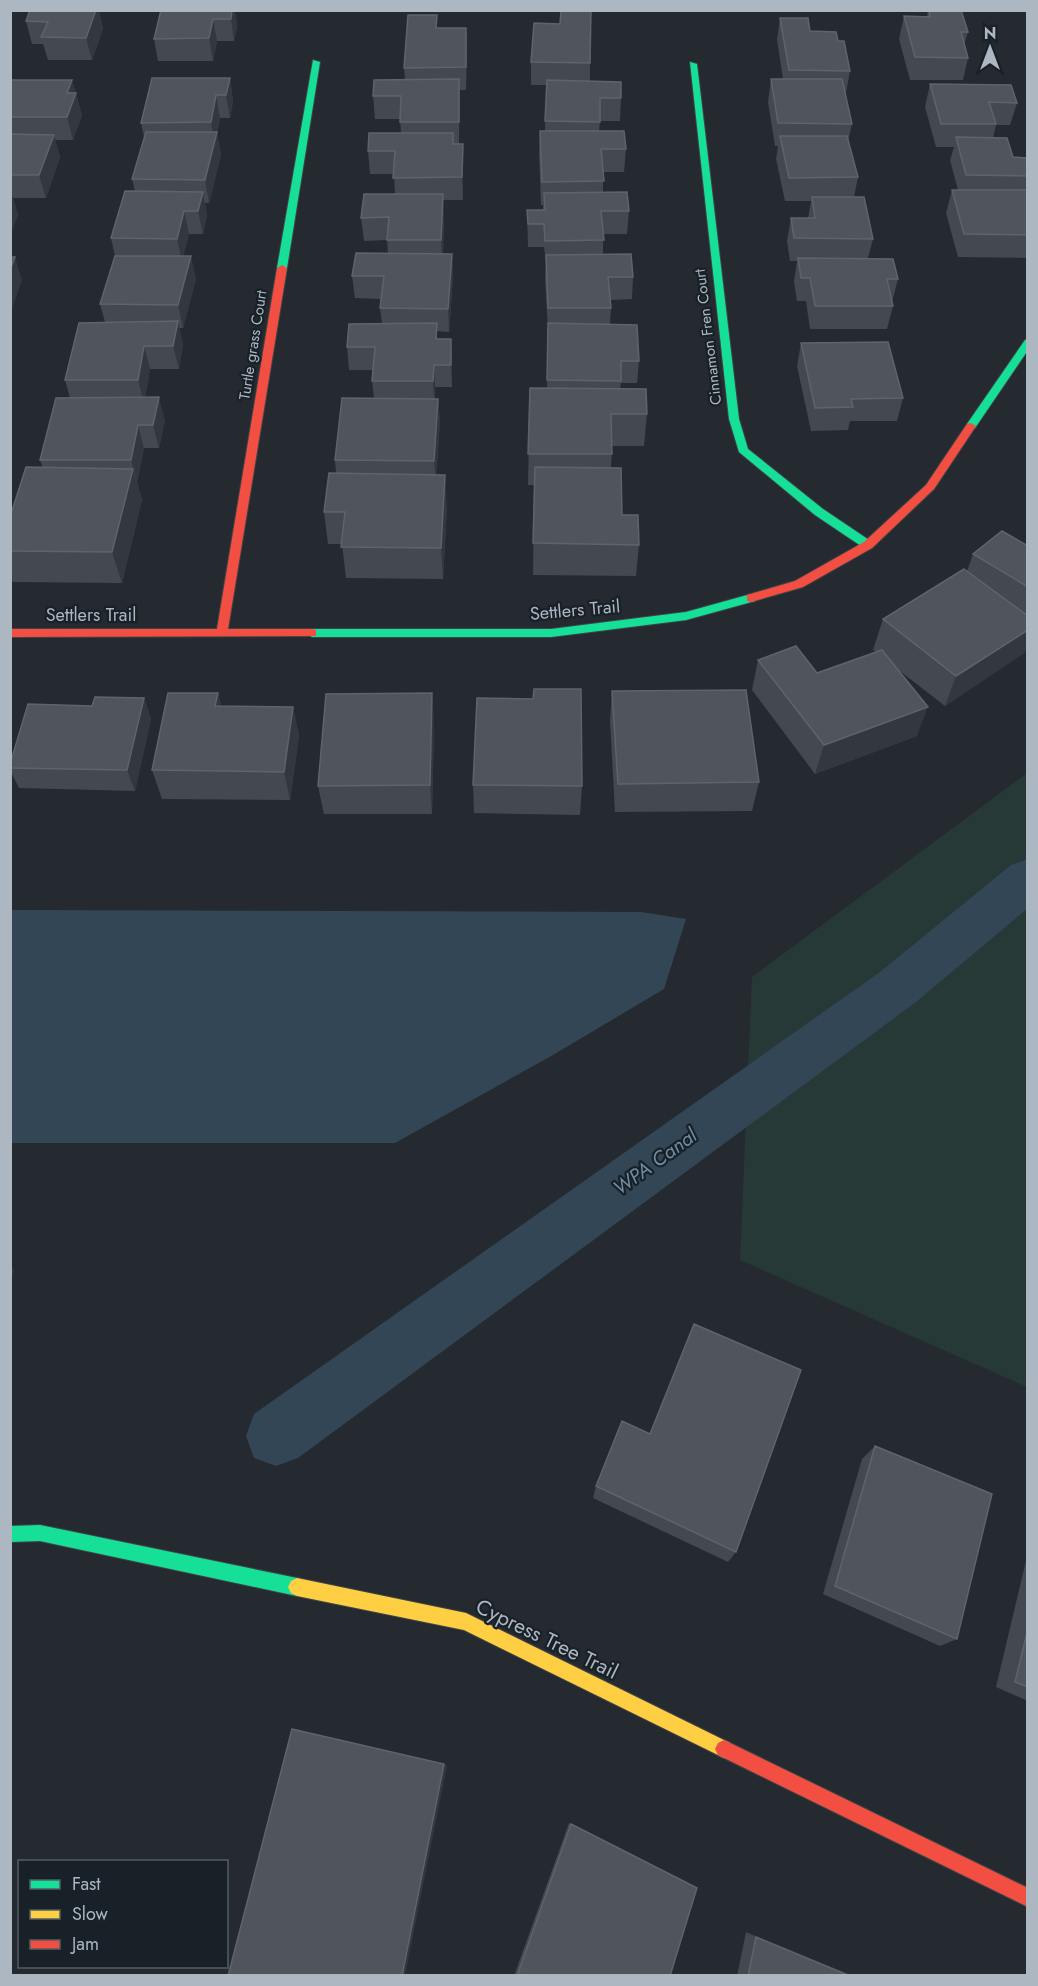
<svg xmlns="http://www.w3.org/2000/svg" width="1038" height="1986" font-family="Jost,sans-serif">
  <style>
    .green { fill: #273937 }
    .water { fill: #334655 }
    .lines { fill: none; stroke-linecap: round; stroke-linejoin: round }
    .canal { fill: #334655; fill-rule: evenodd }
    .fast-casing { stroke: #404448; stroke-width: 2 }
    .slow-casing { stroke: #404448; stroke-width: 2 }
    .jam-casing { stroke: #404448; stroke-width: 2 }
    .fast { fill: #16e098; fill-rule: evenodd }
    .slow { fill: #ffcf43; fill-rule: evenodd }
    .jam { fill: #f24e42; fill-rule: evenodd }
    .wall { fill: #44494f }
    .shaded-wall { fill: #32383d }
    .building { fill: #4f555b; stroke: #5e646b; stroke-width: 1.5 }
    .labels { text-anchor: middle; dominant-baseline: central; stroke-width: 4.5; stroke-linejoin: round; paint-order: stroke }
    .far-street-label { font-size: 15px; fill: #adb7c1; stroke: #192128 }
    .street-label { font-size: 18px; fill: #adb7c1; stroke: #192128 }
    .water-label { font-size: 20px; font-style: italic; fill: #708ca3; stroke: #192128 }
    .near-street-label { font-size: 21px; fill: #adb7c1; stroke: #192128 }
  </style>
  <rect width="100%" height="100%" fill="#242a2f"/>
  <path class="green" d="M1027,773v614l-287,-127 12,-283z"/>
  <path class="water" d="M11,910l630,2 45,7 -22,70 -111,66 -158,88h-384z"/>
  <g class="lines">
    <path class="canal" d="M1028,859v49l-112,94 -618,456 -22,8 -22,-8 -8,-22 8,-22 626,-442 131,-107z"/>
    <defs>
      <path id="fast" d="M313,60l7,2 -33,206 -5,3 -5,-3z
        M690,62l7,2 42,355 9,30 75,60 49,33v6h-8l-49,-33 -76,-63 -10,-33z
        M1028,339v11l-53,78h-8v-4l58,-84z
        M751,594l6,4 -2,3 -69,19 -135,17h-239l-6,-4 6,-4h239l135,-17z
        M40,1525l257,53 6,3 3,6 -3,6 -6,3 -257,-55 -30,1v-16z"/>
      <path id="slow" d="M297,1578l169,35 264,130 3,6 -3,6 -6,3 -6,-3 -254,-125 -167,-34 -6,-3 -3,-6 3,-6z"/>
      <path id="jam" d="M282,265l5,3 -59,361h84l4,1v6l-306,1v-8h207l60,-361z
        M971,423l5,3 -42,63 -62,59 -69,39 -52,15 -4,-1v-6l48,-14 69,-39 62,-57 41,-61z
        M724,1740l304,148v19l-310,-152 -3,-6 3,-6z"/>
    </defs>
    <use href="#fast" class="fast-casing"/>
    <use href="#slow" class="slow-casing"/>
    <use href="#jam" class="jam-casing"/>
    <use href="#fast" class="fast"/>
    <use href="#slow" class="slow"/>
    <use href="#jam" class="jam"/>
  </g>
  <path class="wall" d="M30,10h69l4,19 -11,31h-44l-5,-16h-11l-6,-23z
    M235,10l2,17 -3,14h-17l-4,20h-55l-4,-22z
    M928,10l40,22 -4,13 4,13 -5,22h-53l-11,-41 5,-23 23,1z
    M437,15v13h29l1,22 -1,40h-7v54l4,23v33h-20l1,17 -1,37h9l1,23 -4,55 -12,-1v8l15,23v25h-17v12h3l2,23 -4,52 11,32 -4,73 -97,-1 -4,-34h-14l-4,-32 12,-39 -1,-13 39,-62 -2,-17 1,-11h-24l-2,-23 35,-23 -2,-16 1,-9 -26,-1 -3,-22 36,-23 -1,-13 -23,1 -3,-23 34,-24 -1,-20h-24l-2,-23 33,-18 -1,-14h-25l-2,-23 32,-17 -1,-11z
    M780,18l30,13 28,10 12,30 -4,22h-1l7,31 -4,18 10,35 -4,20 19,42 -5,19 30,21 -6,23 1,4 -6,23h-77l-4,-28h-9l-3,-20 3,-20h-7l-3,-20 4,-23h17l3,-17h-26l-9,-42 2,-13h-3l-7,-44 3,-23h12l-6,-39z
    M531,62l59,1v18l31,17 -1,23h-20l-1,10 27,18 -2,23h-21v20l26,19 -2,23h-24v21l30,22 -1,22 -22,1 1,8 -1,16 29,37 -2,22h-16l-1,6 27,25 -3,32h-32l-1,22 11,47 17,30 -3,31 -103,-1 1,-90h-6l2,-97h17l1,-57 -3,-53 1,-14 -2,-17h-16l-1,-37h16v-5h-2l-2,-51 1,-23h5l1,-46h-15z
    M230,78l3,23 -3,17h-10l-3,16 4,21 -12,48h-4l2,12 -4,19h-14l-6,22 13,23 -13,49h-4l4,16 -4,25h-29l-5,29 20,22 -6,28h-15l-7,34 5,18 -20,83 -109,-1 -3,-5v-60l33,-49 -3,-8 30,-62 -5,-18 40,-58 -5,-18 15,-48 -4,-18 24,-47 -3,-12 12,-42 -3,-14z
    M10,80h62l10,35 -9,25h-18l5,17 -14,41h-33l5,17 -8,20z
    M930,84l87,19 -7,22h-14l-3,13 20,19 15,1v100l-70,-1 -12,-44 6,-23h6l-8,-30 4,-13h-18l-11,-40z
    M801,343l102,55 -6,23h-47l-2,9 -37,1 -14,-65z
    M1028,546v100l-4,7 -79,53 -49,-38 21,68 -102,38 -63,-84 6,-30 59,13 60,-21 -4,-2 10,-31 84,-48 6,-17z
    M612,691l147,91 -7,29 -137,1 -5,-91z
    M218,693l3,13 72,1 6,29 -9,64 -128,-1 -10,-29z
    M144,698l7,21 -16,72 -116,-3 -9,-18v-2l82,-62z
    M533,699l49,87 -2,29 -106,-2 -1,-28z
    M434,723l-2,91h-108l-6,-28z
    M875,1446l82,193 -17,7 -117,-52 39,-135z
    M596,1486l140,66 -8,10 -135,-64z
    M1028,1552v149l-32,-14z
    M569,1823l2,1 99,152h-156z
    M746,1932l107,44h-116z"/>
  <path class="shaded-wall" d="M96,10h3l4,19 -11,31 -6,-22z
    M232,10h3l2,17 -3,14 -3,-22z
    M213,19l4,22 -4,20 -4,-23z
    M466,28l1,22 -1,40z
    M230,78l3,23 -3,17 -4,-23z
    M459,79l1,23 -1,43z
    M72,80l10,35 -9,25 -6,-23v-24z
    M216,95l4,23 -3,16 4,21 -12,48 -4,-23 9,-38 -3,-20z
    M54,135l6,22 -14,41 -7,-23z
    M463,144v56l-1,-23z
    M11,192l7,23 -8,20z
    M203,192l4,23 -4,19 -5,-23z
    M443,194l1,23 -2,46 -1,-23z
    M184,211l5,23 -7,28 -5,-23z
    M452,254l1,23 -4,55 -1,-23z
    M191,256l5,23 -13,49 -5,-23z
    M15,257l7,23 -12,35v-45z
    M178,321l5,23 -4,25 -6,-23z
    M451,339l1,23v25l-1,-22z
    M144,346l6,23 -6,34 -6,-23z
    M434,365l1,22 -1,17 -1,-23z
    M159,397l6,23 -6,28 -6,-23z
    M438,399l2,23 -4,61 -2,-22z
    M138,425l6,23 -7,34 -6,-22z
    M133,469l9,31 -20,83 -10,-31z
    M445,475l2,31 -4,73 -2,-31z
    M1028,630v16l-4,7 -79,53 11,-30z
    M218,693l8,30 -11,-17z
    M432,693l2,30 -2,91 -2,-29z
    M144,698l7,21 -16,72 -8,-21z
    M293,707l6,29 -9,64 -6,-28z
    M928,707l-11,29 -102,38 9,-29z
    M10,1265l4,4 -4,18z
    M444,1764l3,2 -42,210h-3z
    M746,1932l107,44h-3l-94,-39z"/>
  <path class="building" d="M30,10h66l-10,28 -45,-1 7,-15 -22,-1z
    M161,10h71l-1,9h-18l-4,19 -55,1z
    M929,10h32l7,22h-7l7,26 -53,-1 -11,-41 26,1z
    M561,11h30l-1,52 -59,-1 3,-39 26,1z
    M408,15h29l-1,13h30v39l-62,1z
    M780,18h28l2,13 26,1 2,9h6l6,30 -61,-1z
    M152,78h78l-4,17h-10l-5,27 -70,1z
    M459,79v43h-59l1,-26h-28l1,-16z
    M771,79h71l10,45 -74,-1z
    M10,80h62l-5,13h9l-9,24h-57z
    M547,80l74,2v16h-21v24l-55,-1z
    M930,84l81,1 6,18 -28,-1 7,22h-55z
    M540,131h84l2,18h-25l3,32 -62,1z
    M146,132h71l-12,48 -73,-1z
    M369,133h84v11h10l-1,33 -69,1 2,-27h-27z
    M10,134l44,1 -15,40h-29z
    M780,136h67l11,41 -69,1z
    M956,137l51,1 6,19 15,1v18l-62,-1z
    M952,190h76v45l-64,-1z
    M125,191l78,1 -5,19h-14l-7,28 -66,-1z
    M627,192l2,19h-28l3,29 -59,1 -1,-17h-16l-1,-14h18l-1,-17z
    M364,194h79l-2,46h-54l2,-23 -28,1z
    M812,197h52l9,42 -79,-1 -3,-20h24z
    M356,253l96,1 -4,55 -68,-1 4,-32h-32z
    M631,254l2,23h-25l3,31h-63l-2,-53z
    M115,256h76l-13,49 -78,-1z
    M10,257h5l-5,13z
    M798,258l95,1 5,20h-11l6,27h-78l-5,-28h-9z
    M178,321l-5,25h-29l-6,34h-73l14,-57z
    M437,323l-1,16h15v26h-17l-1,16h-61l3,-34h-28l2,-23z
    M548,323l89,2 2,36h-18v20l-74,-1z
    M888,342l15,56 -52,1 2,8 -38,1 -14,-65z
    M530,388l116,1 1,25h-36l1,40h-84z
    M159,397l-6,28h-15l-7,35h-91l16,-62z
    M342,398l96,1 -4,62 -99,-1z
    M26,467l107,2 -21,83 -102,-1v-34z
    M535,467l86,1 1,47h16l1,30 -106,-2z
    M329,473l116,2 -4,73 -100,-1 4,-35h-21z
    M1002,531l26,15v41l-55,-33z
    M964,569l64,47v14l-72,46 -73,-57z
    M796,646l21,27 65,-23 46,57 -104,38 -66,-85z
    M534,689h47l1,97 -109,-1 4,-87 56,1z
    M746,690l13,92 -141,2 -6,-93z
    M168,693h50l-3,13 78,1 -9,65 -132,-2z
    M432,693l-2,92 -112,1 8,-92z
    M95,697l49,1 -17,72 -117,-2v-4l18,-60 64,2z
    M694,1324l107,46 -65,182 -140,-66 26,-65 28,13z
    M875,1446l117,48 -35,145 -122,-53z
    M1028,1629v58l-13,-5z
    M292,1729l152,35 -42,212h-174z
    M571,1824l126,64 -27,88h-153z
    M756,1937l94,39h-102z"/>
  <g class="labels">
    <g class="far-street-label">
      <text transform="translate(708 337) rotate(-97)">Cinnamon Fren Court</text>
      <text transform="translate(253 345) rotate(-81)">Turtle grass Court</text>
    </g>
    <g class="street-label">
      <text transform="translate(575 610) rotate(-5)">Settlers Trail</text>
      <text x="91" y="615">Settlers Trail</text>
    </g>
    <g class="water-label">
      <text transform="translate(655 1162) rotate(-36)">WPA Canal</text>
    </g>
    <g class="near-street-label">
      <text transform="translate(547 1639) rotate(26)">Cypress Tree Trail</text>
    </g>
  </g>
  <rect width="1038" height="1986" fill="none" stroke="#adb7c1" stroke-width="24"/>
  <rect x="18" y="1860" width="210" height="108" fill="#192128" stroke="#545d65" stroke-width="1.5"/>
  <rect x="30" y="1880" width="30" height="9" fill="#16e098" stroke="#545d65" stroke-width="1.5"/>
  <text x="72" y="1890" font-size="18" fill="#adb7c1">Fast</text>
  <rect x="30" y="1910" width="30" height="9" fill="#ffcf43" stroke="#545d65" stroke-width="1.5"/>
  <text x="72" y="1920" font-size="18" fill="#adb7c1">Slow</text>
  <rect x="30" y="1940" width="30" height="9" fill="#f24e42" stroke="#545d65" stroke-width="1.5"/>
  <text x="72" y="1950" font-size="18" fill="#adb7c1">Jam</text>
  <g transform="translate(990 48)" stroke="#192128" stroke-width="4.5" paint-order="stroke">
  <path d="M0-4.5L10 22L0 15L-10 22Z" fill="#adb7c1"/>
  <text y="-9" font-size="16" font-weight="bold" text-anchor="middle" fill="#adb7c1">N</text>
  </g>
</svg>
